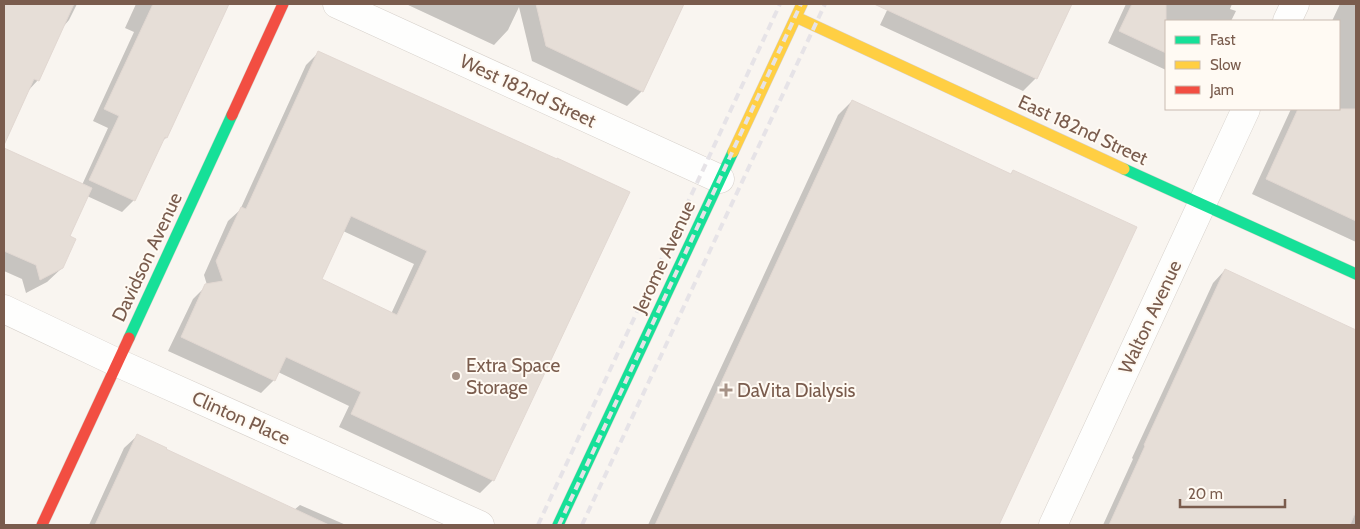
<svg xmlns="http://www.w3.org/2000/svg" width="1360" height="529" font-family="Cabin,sans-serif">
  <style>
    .shadow { fill: #0003; fill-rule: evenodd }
    .building { fill: #e6ded7; stroke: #e2d8d2; fill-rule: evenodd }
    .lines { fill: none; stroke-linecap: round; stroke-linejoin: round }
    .street-casing { stroke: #d7d1cb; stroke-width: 29 }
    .fast-casing { stroke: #d9d2cb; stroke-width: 12 }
    .slow-casing { stroke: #d9d2cb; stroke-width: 12 }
    .jam-casing { stroke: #d9d2cb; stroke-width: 12 }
    .street { stroke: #fefefd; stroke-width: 28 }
    .fast { stroke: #16e098; stroke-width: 11 }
    .slow { stroke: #ffcf43; stroke-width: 11 }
    .jam { stroke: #f24e42; stroke-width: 11 }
    .rail { stroke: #e6e3e7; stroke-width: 4; stroke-dasharray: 8 5; stroke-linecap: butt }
    .poi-dot { fill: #a69286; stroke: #fffaf3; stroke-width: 2 }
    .labels { text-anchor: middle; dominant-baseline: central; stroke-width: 4; stroke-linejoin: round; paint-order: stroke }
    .street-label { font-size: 19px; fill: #7a5c4d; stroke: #fffaf3 }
    .poi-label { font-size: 19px; fill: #7a5c4d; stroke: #fffaf3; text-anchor: start }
  </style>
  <rect width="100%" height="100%" fill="#f9f5f0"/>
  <path class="shadow" d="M4,4h73l-8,16 -6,7 -25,53 -11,12 -23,50z
    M136,4h84l6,3 -60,131 -5,4 -27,58 -12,12 -35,-16 -18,41 -7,31 -15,14 -21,11 -4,-14 -18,-8v-121l78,35 26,-57 -15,-7 41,-89 -9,-4z
    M406,4h276l-40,87 -15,15 -95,-45 -13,-54 -11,23 -14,15z
    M890,4h161l16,7 -31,67 -13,13 -143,-66z
    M1126,4h106l-2,5 6,2 -5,10h-65v49l-58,-27z
    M1340,4h16v238l-104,-48 39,-85h48v-88h-7z
    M319,52l238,108 -64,320 -13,13 -141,-66 10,-21 -71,-34 -4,8 -13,13 -93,-42 25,-52 14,-14 -3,-10 24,-54 12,-11 66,-145zM343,231l71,33 -23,50 -70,-34z
    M852,101l158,74 3,-4 123,57 -139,297h-349l190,-410z
    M1225,270l131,61v194h-72l-35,-17 -5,2 -7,15h-134l30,-66 -1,-1 81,-175z
    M137,436l157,74 6,-5 46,20h-257l35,-77z"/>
  <path class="building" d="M4,4h70l-35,77 -5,-2 -30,66z
    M153,4h76l-62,134 -2,-1 -30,64 -46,-21 30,-64 -15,-7z
    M536,4h148l-41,88 -97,-46z
    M874,4h198l-35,75z
    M1132,4h34v49l-47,-22z
    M318,51l239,108v-1l73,34 -136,289 -143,-67 10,-22 -75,-35 -11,24 -94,-44 24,-53 18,-3 -7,-20 25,-54 5,2zM351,216l76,35 -30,64 -75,-36z
    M852,100l159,74 2,-4 124,57 -138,298h-344z
    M1298,109h58v112l-90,-42z
    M4,148l88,40 -22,48 6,3 -13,29 -23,12 -4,-15 -32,-14z
    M1225,269l131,61v181l-6,14h-241l36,-79 -1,-1z
    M137,434l30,14 -1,1 163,76h-234z"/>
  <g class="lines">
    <defs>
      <path id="street" d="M337,4l383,175
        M1287,21l8,-17
        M4,309l114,54 362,162
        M1053,525l193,-416"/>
      <path id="fast" d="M1124,169l232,105
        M129,338l103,-223
        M558,525l175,-373"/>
      <path id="slow" d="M796,17l328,152
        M733,152l69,-148"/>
      <path id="jam" d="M232,115l51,-111
        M42,525l87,-187"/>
    </defs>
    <use href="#street" class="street-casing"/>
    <use href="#fast" class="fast-casing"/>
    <use href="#slow" class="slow-casing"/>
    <use href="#jam" class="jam-casing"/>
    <use href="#street" class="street"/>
    <use href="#fast" class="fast"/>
    <use href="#slow" class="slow"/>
    <use href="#jam" class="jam"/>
    <path class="rail" d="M538,525l242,-521
      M559,525l242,-521
      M582,525l243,-521"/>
  </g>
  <g class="poi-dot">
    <circle cx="456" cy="376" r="5"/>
    <path d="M723.5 382.5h5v5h5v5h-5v5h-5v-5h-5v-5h5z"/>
  </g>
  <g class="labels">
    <g class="street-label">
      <text transform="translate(528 91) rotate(25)">West 182nd Street</text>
      <text transform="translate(1083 130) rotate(25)">East 182nd Street</text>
      <text transform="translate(147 257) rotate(-65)">Davidson Avenue</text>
      <text transform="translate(664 257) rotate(-65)">Jerome Avenue</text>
      <text transform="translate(1150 317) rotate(-65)">Walton Avenue</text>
      <text transform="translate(241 418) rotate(24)">Clinton Place</text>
    </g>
    <g class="poi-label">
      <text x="466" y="365">Extra Space<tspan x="466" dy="22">Storage</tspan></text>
      <text x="737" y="390">DaVita Dialysis</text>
    </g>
  </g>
  <rect width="1360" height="529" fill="none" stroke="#7a5c4d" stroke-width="10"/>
  <rect x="1165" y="20" width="175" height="90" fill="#fffaf3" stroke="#cabbb1"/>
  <rect x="1175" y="36" width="25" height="8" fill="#16e098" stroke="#cabbb1"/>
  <text x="1210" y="45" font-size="15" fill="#7a5c4d">Fast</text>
  <rect x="1175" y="61" width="25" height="8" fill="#ffcf43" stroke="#cabbb1"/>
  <text x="1210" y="70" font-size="15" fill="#7a5c4d">Slow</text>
  <rect x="1175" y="86" width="25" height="8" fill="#f24e42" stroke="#cabbb1"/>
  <text x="1210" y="95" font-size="15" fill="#7a5c4d">Jam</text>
  <path d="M1180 499v8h105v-8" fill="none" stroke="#7a5c4d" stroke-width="2.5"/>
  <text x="1188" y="499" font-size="15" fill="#7a5c4d" stroke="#fffaf3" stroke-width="4" paint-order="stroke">20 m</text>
</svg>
